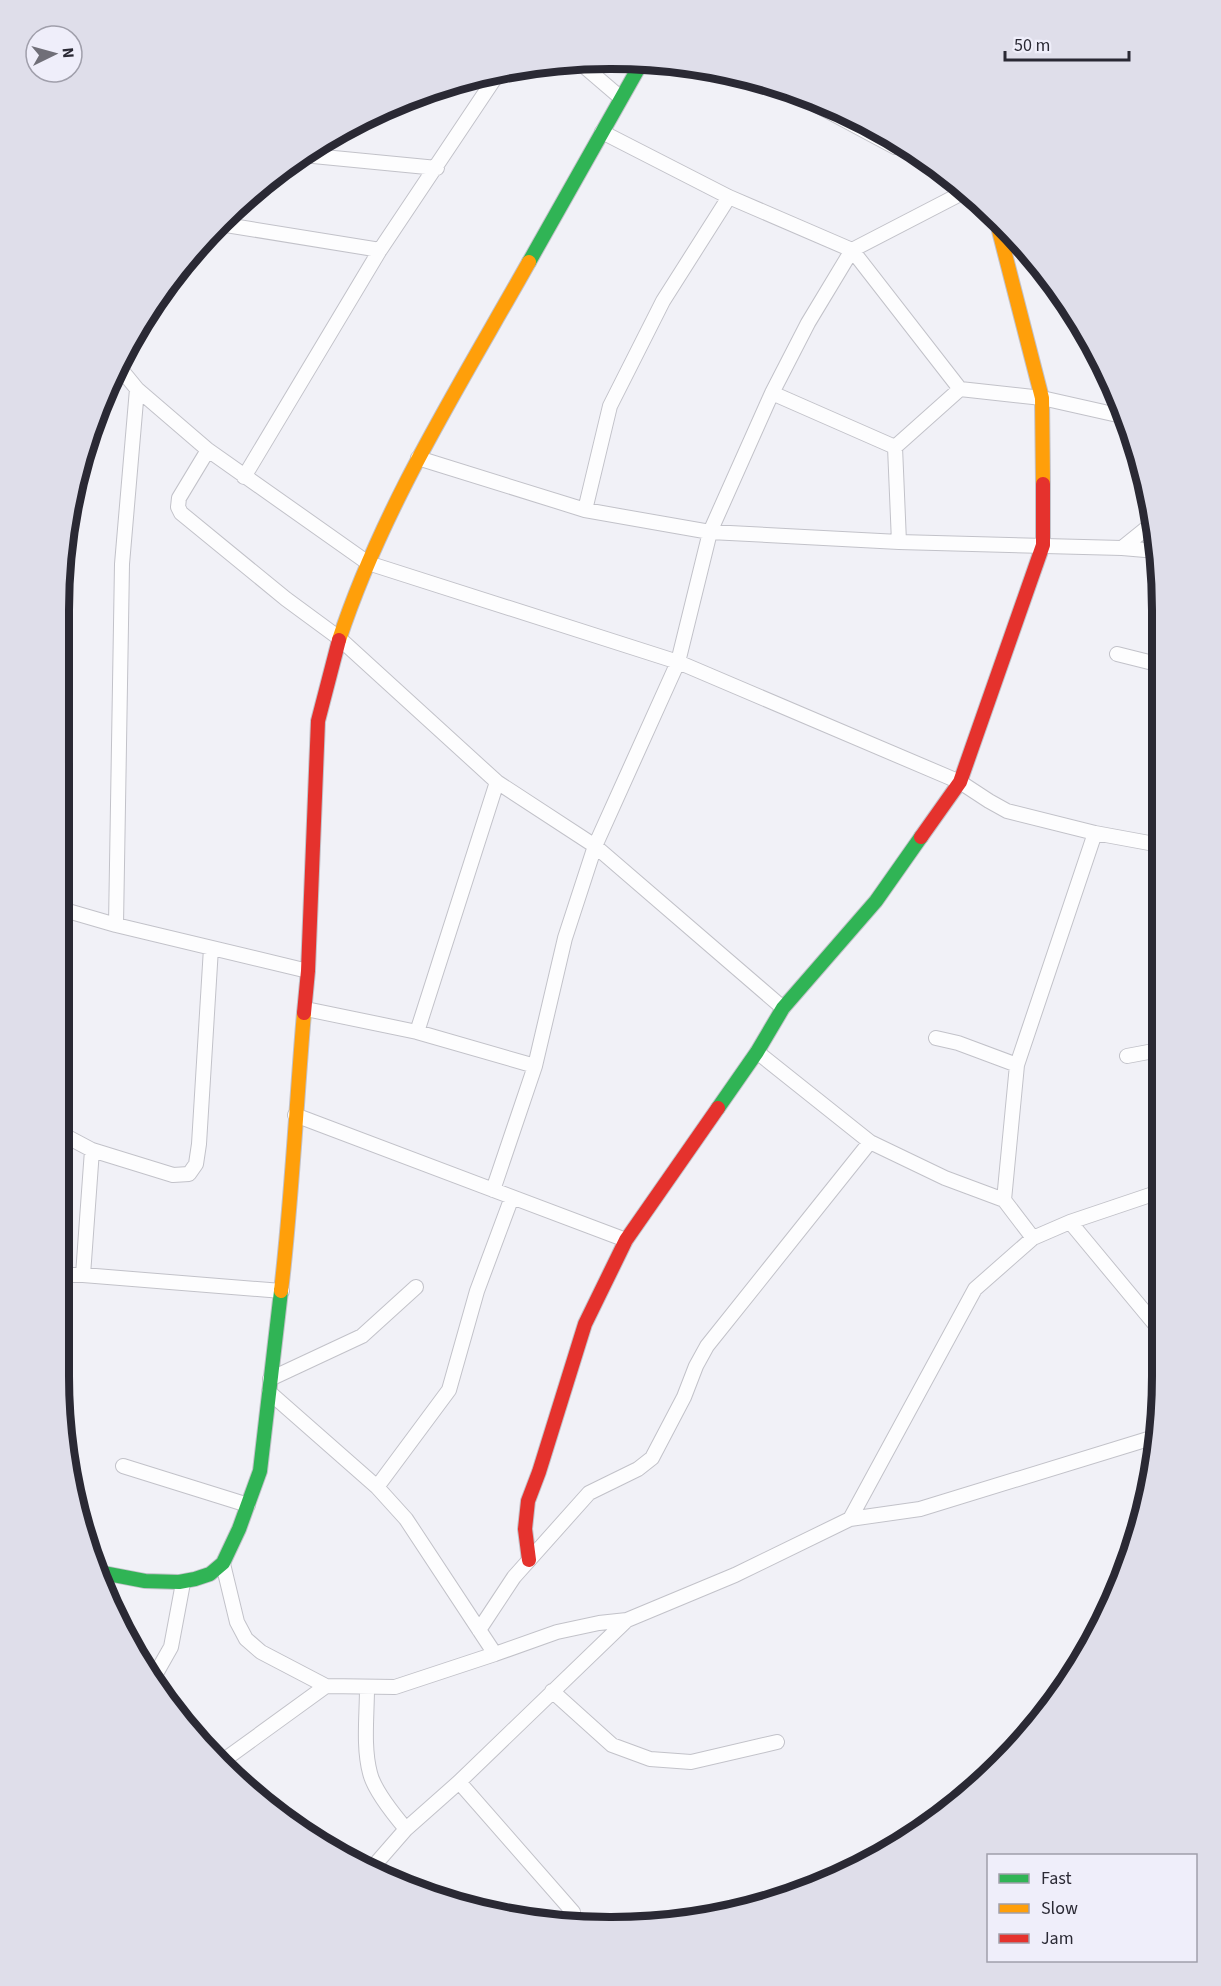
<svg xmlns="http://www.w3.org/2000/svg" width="1221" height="1986" font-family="'Source Sans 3',sans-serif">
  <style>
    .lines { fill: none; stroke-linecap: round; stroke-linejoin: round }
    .street-casing { stroke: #c2c2c9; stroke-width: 16 }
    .fast-casing { stroke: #c2c2c9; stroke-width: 16 }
    .slow-casing { stroke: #c2c2c9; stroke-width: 16 }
    .jam-casing { stroke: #c2c2c9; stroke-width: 16 }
    .street { stroke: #fdfdfe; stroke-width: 14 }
    .fast { stroke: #30b455; stroke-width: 14 }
    .slow { stroke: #ff9f0a; stroke-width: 14 }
    .jam { stroke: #e5322d; stroke-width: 14 }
    .rim { fill: none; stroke: #2a2934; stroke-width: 8 }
  </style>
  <rect width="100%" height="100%" fill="#f1f1f7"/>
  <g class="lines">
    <defs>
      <path id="street" d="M579,62l42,36
        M794,93l101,54
        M602,132l127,65 123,53 108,139 82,9 80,18
        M303,155l134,13
        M220,224l160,26
        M119,367l18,22 71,61 160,113 310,99 282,120 29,19 18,10 88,22 65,12
        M772,393l123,54
        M895,447l4,95
        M895,447l65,-58
        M208,450l-29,48 -1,9 3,6 105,86 53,39 158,144 98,64 188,162
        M418,458l167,52 125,22 189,10 223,6 31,-25
        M244,477l136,-227 119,-178
        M585,510l25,-104 53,-105 66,-104
        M1122,548l35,3
        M1117,654l44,11
        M61,909l55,16 192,46
        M116,925l6,-361 15,-175
        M306,1009l111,23 118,34
        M417,1032l80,-250
        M936,1038l22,5 59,22
        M757,1052l113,90 75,36 59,22 29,38
        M1127,1056l32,-6
        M295,1115l331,125
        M60,1133l32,17 81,25 16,-1 7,-10 3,-20 12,-196
        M493,1190l42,-124 30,-128 30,-92 83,-184 32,-130 62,-139 36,-70 44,-73 114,-59
        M1004,1200l13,-135 78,-232
        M1070,1222l88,106
        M59,1275h24l199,16
        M83,1275l9,-125
        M270,1379l92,-43 54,-49
        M269,1392l108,95 29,32 89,135
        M123,1466l125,39
        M377,1487l72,-97 28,-99 35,-94
        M850,1519l125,-230 58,-51 37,-16 89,-30
        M223,1564l14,58 9,17 15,13 65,34 69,1 100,-33 62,-22 42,-9 28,-3 108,-45 115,-56 70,-10 238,-73
        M479,1630l35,-53 75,-84 49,-24 14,-11 32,-61 12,-31 11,-20 163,-204
        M154,1677l17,-30 12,-64
        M367,1688c0,27 -4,59 3,85 4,17 25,43 36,56
        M552,1691l60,54 38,14 41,3 86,-20
        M224,1760l102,-74
        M459,1782l114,130
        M372,1868l34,-39 53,-47 168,-162"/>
      <path id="fast" d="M529,262l114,-202
        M718,1108l39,-56 26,-44 93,-107 45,-64
        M98,1572l47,9 34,1 16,-3 15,-5 13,-11 16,-34 21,-58 21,-180"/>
      <path id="slow" d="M996,219l46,179 1,86
        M339,640c44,-134 121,-255 190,-378
        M281,1291c11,-92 15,-185 23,-278"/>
      <path id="jam" d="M921,837l39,-55 83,-237v-61
        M304,1013l4,-42 10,-250 21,-81
        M529,1560l-4,-31 3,-28 11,-29 46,-148 41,-84 92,-132"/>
    </defs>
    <use href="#street" class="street-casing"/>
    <use href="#fast" class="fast-casing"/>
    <use href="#slow" class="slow-casing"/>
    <use href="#jam" class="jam-casing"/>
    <use href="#street" class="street"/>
    <use href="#fast" class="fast"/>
    <use href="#slow" class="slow"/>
    <use href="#jam" class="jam"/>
  </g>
  <path d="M0 0H1221V1986H0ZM610 69H611A541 541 0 0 1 1152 610V1376A541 541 0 0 1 611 1917H610A541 541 0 0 1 69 1376V610A541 541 0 0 1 610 69Z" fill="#dfdeea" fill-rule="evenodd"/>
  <path class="rim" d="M610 69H611A541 541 0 0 1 1152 610V1376A541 541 0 0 1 611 1917H610A541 541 0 0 1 69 1376V610A541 541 0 0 1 610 69Z"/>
  <rect x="987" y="1854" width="210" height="108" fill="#efeefa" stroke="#a09fab" stroke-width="1.5"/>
  <rect x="999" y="1874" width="30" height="9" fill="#30b455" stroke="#a09fab" stroke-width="1.5"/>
  <text x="1041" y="1884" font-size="18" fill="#2a2934">Fast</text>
  <rect x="999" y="1904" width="30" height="9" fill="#ff9f0a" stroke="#a09fab" stroke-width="1.5"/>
  <text x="1041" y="1914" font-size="18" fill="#2a2934">Slow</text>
  <rect x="999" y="1934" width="30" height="9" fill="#e5322d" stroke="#a09fab" stroke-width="1.5"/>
  <text x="1041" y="1944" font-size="18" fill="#2a2934">Jam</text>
  <g transform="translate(54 54) rotate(85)"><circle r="28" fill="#efeefa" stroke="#a09fab" stroke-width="1.5"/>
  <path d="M0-4.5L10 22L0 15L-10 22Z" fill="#706f78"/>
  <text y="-9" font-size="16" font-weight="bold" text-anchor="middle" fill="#2a2934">N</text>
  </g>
  <path d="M1005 51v9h124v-9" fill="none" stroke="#2a2934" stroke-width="3"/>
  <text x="1014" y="51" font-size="18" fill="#2a2934" stroke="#efeefa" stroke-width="4.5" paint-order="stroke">50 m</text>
</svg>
